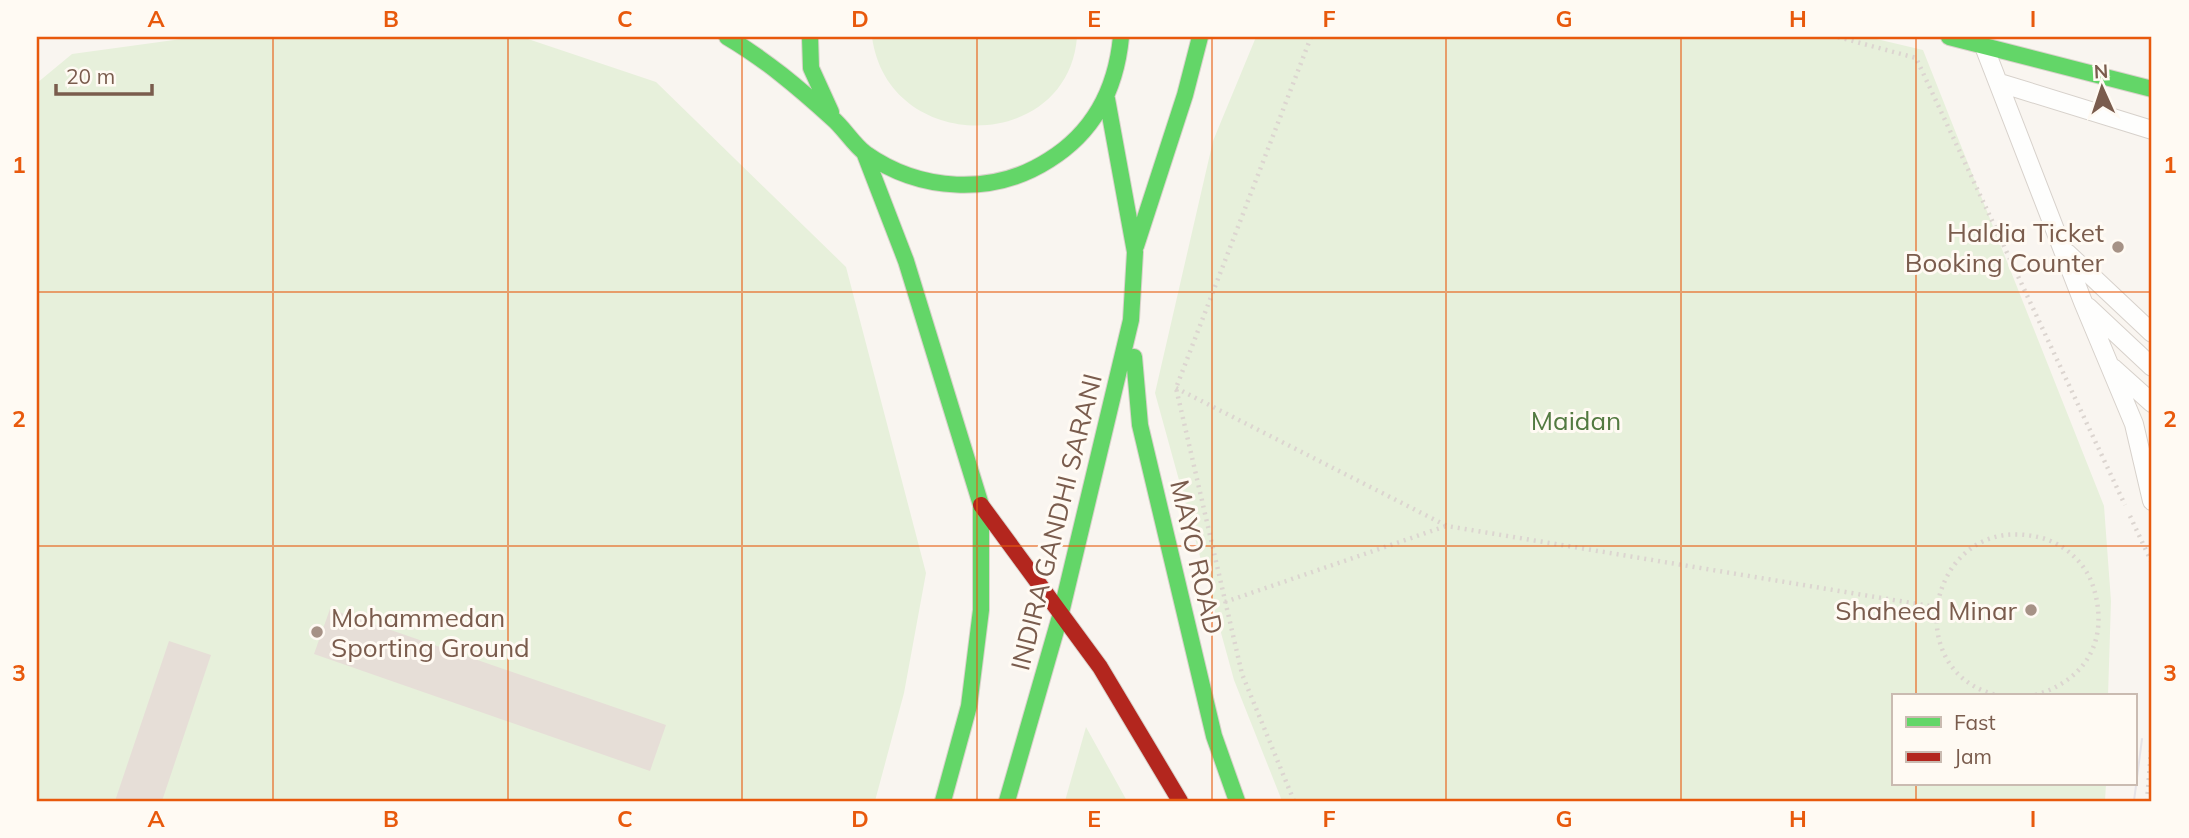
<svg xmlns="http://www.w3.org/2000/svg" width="2189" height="838" font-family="Mulish,sans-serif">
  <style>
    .green { fill: #e7f0db }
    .building { fill: #e6ded7 }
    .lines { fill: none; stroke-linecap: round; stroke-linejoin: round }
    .lane-casing { stroke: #d7d1cb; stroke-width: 20 }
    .fast-casing { stroke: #d9d2cb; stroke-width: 18 }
    .jam-casing { stroke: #d9d2cb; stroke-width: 18 }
    .path { stroke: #dcd5d0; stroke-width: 4.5; stroke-dasharray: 2 5; stroke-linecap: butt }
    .lane { stroke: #fefefd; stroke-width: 18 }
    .fast { stroke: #63d668; stroke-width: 16 }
    .jam { stroke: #b3261e; stroke-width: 16 }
    .tram { stroke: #e6e3e7; stroke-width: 2 }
    .grid { fill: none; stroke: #e8590c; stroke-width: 2; stroke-opacity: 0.55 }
    .poi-dot { fill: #a69286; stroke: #fffaf3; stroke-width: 2.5 }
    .labels { text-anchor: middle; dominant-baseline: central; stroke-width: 6; stroke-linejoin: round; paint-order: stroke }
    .poi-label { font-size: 26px; fill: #7a5c4d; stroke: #fffaf3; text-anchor: end }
    .park-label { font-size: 26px; fill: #537a41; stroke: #fffaf3 }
    .street-label { font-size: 26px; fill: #7a5c4d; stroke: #fffaf3 }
    .neatline { fill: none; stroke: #e8590c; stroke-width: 2.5 }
    .grid-label { font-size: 23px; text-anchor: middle; font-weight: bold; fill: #e8590c }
  </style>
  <rect width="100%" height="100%" fill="#f9f5f0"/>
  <path class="green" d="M196,37h326l134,45 190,185 80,306 -22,120 -29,108h-838v-718l35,-29z
    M872,37h205c-9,117 -189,119 -205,0z
    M1256,37h612l55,13 181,456 7,95 -3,95h-215v88h213l-1,17h-823l-48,-121 -79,-287 58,-252z
    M1086,727l41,74h-62z"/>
  <path class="building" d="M330,609l336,116 -16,46 -336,-117z
    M169,641l42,14 -49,146h-47z"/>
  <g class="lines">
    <defs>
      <path id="lane" d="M1985,49l98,253 51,122 18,77
        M2000,83l152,47
        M2067,253l85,80
        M2088,307l64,60
        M2113,368l39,35"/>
      <path id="fast" d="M727,37c39,23 72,51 105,81 12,10 21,26 33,35 55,39 128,43 184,7 45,-28 67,-71 72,-123
        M810,37l1,31 20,44
        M1949,37l203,52
        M864,152l42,109 75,244v105l-12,96 -26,95
        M1136,246l49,-151 15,-58
        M1134,357l6,68 74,311 23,65
        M1007,801l54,-188 70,-293 4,-68 -28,-153"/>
      <path id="jam" d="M981,505l119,162 80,134"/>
    </defs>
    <use href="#lane" class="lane-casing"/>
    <use href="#fast" class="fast-casing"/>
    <use href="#jam" class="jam-casing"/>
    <path class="path" d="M1838,37l78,21 209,447
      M1176,388l271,138 489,81
      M2130,516l22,47
      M1225,602l221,-76
      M2001,696c-107,-21 -72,-188 41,-158 22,6 42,24 50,45 19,54 -4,98 -60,113
      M1294,801l-52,-127 -66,-286 135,-351
      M2147,801l5,-62"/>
    <use href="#lane" class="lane"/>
    <use href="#fast" class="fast"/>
    <use href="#jam" class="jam"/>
    <path class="tram" d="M2134,801l8,-62"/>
  </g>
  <path class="grid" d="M273,37v764M508,37v764M742,37v764M977,37v764M1212,37v764M1446,37v764M1681,37v764M1916,37v659M37,292h2115M37,546h2115M1916,784v17"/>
  <g class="poi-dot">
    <circle cx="2118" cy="247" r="7"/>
    <circle cx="2031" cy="610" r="7"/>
    <circle cx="317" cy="632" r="7"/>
  </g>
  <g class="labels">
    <g class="poi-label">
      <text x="2104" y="232">Haldia Ticket<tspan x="2104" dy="30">Booking Counter</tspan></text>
      <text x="2017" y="610">Shaheed Minar</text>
      <text x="331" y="617" text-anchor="start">Mohammedan<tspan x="331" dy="30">Sporting Ground</tspan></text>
    </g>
    <g class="park-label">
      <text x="1576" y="420">Maidan</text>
    </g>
    <g class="street-label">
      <text transform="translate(1056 522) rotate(-76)">INDIRA GANDHI SARANI</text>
      <text transform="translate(1197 557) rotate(77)">MAYO ROAD</text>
    </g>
  </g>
  <rect width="2189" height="838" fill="none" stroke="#fffaf3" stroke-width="77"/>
  <rect x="1892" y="694" width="245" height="91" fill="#fffaf3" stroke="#cabbb1" stroke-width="2"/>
  <rect x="1906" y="717" width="35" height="10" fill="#63d668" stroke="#cabbb1" stroke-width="2"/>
  <text x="1954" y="730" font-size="21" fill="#7a5c4d">Fast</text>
  <rect x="1906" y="752" width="35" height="10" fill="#b3261e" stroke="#cabbb1" stroke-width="2"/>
  <text x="1954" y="764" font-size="21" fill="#7a5c4d">Jam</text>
  <g transform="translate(2102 88) rotate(357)" stroke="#fffaf3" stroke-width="5" paint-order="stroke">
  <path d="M0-5L12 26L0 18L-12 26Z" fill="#7a5c4d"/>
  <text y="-10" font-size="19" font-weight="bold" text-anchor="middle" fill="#7a5c4d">N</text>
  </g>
  <path d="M56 84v10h96v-10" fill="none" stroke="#7a5c4d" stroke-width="3.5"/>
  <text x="66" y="84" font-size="21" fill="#7a5c4d" stroke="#fffaf3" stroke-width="5" paint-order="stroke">20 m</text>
  <rect x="38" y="38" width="2112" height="762" class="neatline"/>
  <g class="grid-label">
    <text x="156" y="27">A</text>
    <text x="391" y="27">B</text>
    <text x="625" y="27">C</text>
    <text x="860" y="27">D</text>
    <text x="1094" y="27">E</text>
    <text x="1329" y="27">F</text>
    <text x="1564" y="27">G</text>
    <text x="1798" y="27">H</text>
    <text x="2033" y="27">I</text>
    <text x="19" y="173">1</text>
    <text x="2170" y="173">1</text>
    <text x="19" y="427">2</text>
    <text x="2170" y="427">2</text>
    <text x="19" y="681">3</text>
    <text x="2170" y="681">3</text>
    <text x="156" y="827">A</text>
    <text x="391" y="827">B</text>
    <text x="625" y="827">C</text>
    <text x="860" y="827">D</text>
    <text x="1094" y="827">E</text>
    <text x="1329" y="827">F</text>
    <text x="1564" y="827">G</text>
    <text x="1798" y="827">H</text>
    <text x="2033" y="827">I</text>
  </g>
</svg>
